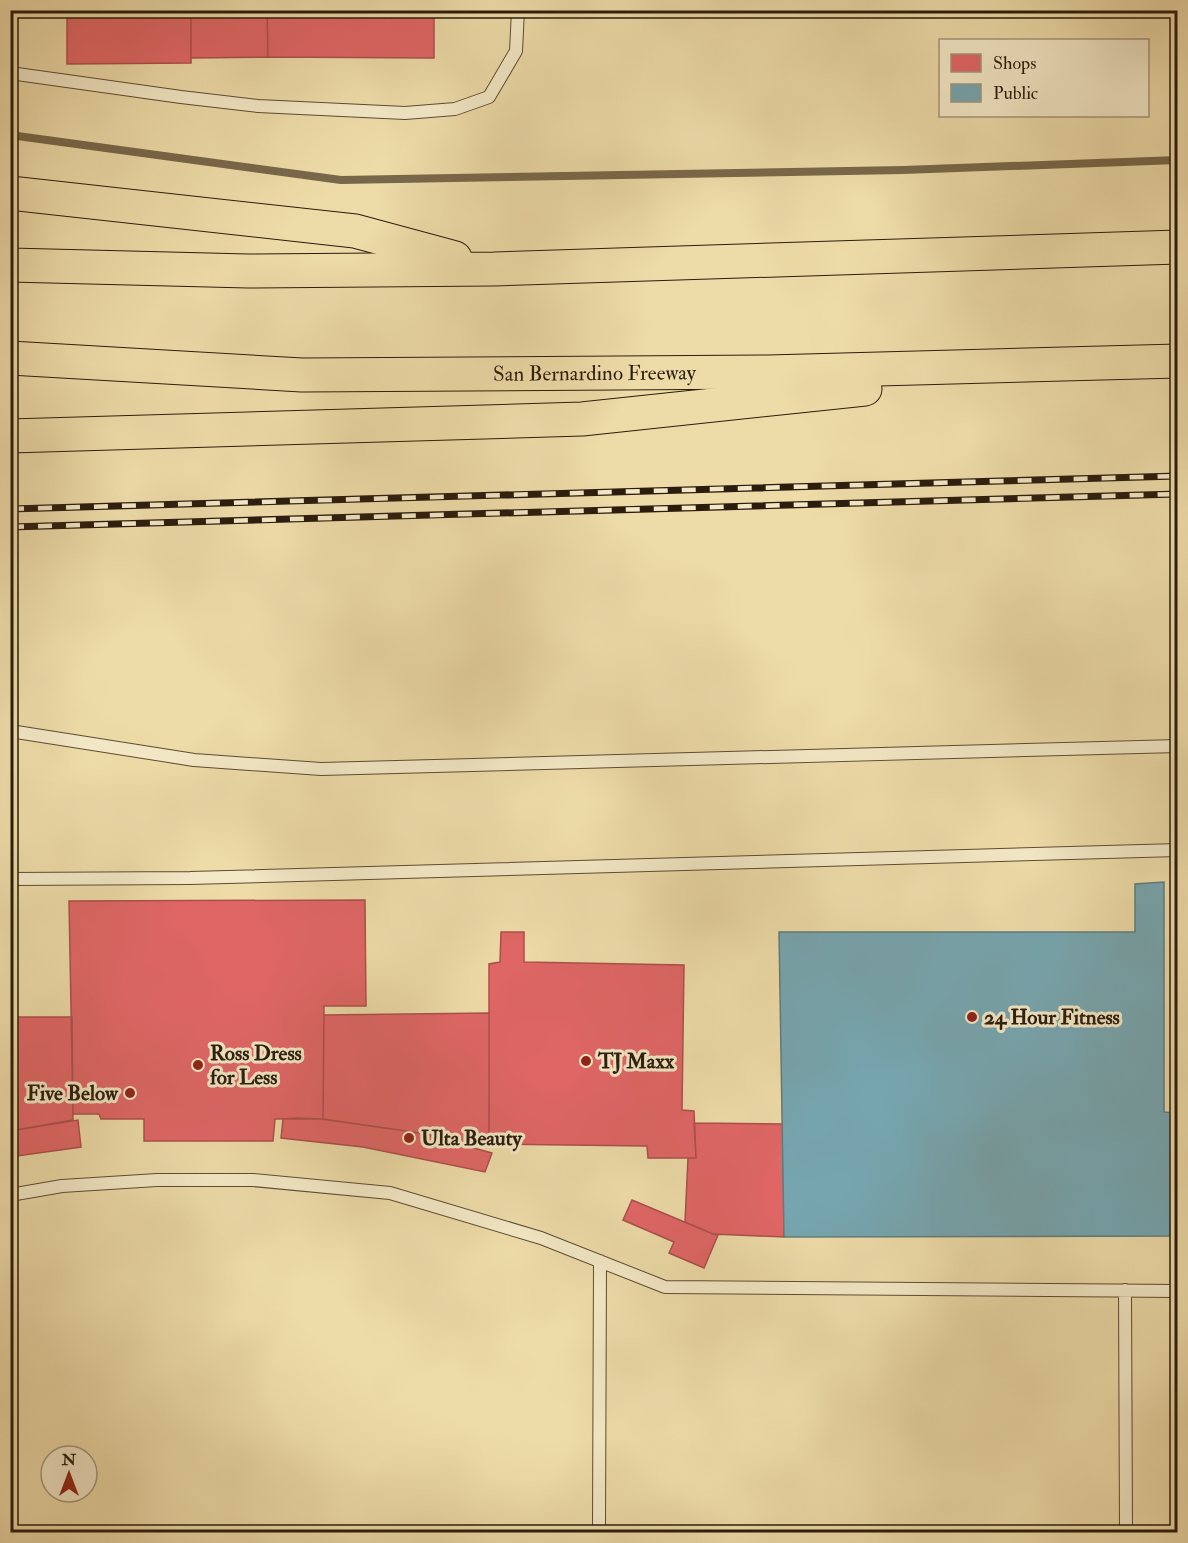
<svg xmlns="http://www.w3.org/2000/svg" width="1188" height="1543" font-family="'IM FELL Double Pica',serif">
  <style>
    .shops { fill: #e06666; stroke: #aa504b; stroke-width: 1.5 }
    .public { fill: #76a5af; stroke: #607c7e; stroke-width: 1.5 }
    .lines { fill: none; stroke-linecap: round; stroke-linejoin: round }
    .stream { stroke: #78684a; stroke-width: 8 }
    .lane-casing { stroke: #5c4c34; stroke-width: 14 }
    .highway-casing { stroke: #2b1c0d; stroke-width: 35 }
    .lane { stroke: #f3e8c6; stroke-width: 12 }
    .highway { stroke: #eddba8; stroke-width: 33 }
    .rail-casing { stroke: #2b1c0d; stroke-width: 7 }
    .rail { stroke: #f3e8c6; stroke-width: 4.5; stroke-dasharray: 14; stroke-linecap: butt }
    .poi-dot { fill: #8f2418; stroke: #f3e8c6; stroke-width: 2 }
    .labels { text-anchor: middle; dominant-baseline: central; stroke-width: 6; stroke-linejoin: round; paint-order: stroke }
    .street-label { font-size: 21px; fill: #2b1c0d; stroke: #f3e8c6 }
    .poi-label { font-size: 21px; font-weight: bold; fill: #2b1c0d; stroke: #f3e8c6; text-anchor: start }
  </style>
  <rect width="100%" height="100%" fill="#eddba8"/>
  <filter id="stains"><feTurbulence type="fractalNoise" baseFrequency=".00333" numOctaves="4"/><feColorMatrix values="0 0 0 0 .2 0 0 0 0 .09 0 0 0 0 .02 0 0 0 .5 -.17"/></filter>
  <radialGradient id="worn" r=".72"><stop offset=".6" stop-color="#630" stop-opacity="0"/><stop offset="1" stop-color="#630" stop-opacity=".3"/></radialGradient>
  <path class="shops" d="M67,10h124v53l-124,1z
    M191,10h76l1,47 -77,1z
    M267,10h167v48l-166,-1z
    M365,900l1,106h-42l-1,113h-48l-2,22h-129v-22h-43l-2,-5h-26l-4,-213z
    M501,932h23v30l160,3 -2,145 12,1 2,47h-48l-1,-12 -158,-2v-180l11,-2z
    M489,1013v131l-26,-2 -43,-9 -97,-14 1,-104z
    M10,1017h62l1,103 -63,11z
    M297,1118l24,1 99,14 72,20 -7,19 -122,-25 -82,-9 2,-19z
    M78,1120l3,27 -71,10v-26z
    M694,1123l89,1 1,113 -71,-3 -28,-12 3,-64h8z
    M632,1200l81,34 5,1 -14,33 -35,-15 5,-11 -51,-22z"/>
  <path class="public" d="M1164,882v230l11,1 3,-11v134l-394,1 -5,-305h356v-48z"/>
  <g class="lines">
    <path class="stream" d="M10,135l331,45 562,-10 275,-10"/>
    <defs>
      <path id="lane" d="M10,73l171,24 77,9 147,7 50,-4 34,-12 27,-46 2,-41
        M10,731l184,29 127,9 857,-23
        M10,879l180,-1 988,-28
        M10,1195l52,-9 95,-6h96l137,13 151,45 124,49 513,4
        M1125,1290l1,242
        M599,1532l1,-271"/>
      <g id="highway">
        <path d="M10,193l345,38 100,27"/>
        <path d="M10,265l238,6 246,-2 684,-22"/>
        <path id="s1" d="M10,358l292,17 466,-3 410,-11"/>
        <path d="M10,436l572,-17 283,-30"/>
      </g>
    </defs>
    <use href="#lane" class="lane-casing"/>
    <use href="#highway" class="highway-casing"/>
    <use href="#lane" class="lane"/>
    <use href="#highway" class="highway"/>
    <defs>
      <path id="rail" d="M10,509l1168,-33
        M10,527l1168,-33"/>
    </defs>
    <use href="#rail" class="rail-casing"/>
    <use href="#rail" class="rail"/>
  </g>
  <g class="poi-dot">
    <circle cx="972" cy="1017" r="6"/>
    <circle cx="586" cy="1061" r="6"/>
    <circle cx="198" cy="1065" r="6"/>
    <circle cx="130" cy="1093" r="6"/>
    <circle cx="409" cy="1138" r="6"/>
  </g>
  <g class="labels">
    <g class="street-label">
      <text stroke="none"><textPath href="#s1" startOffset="585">San Bernardino Freeway</textPath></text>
    </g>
    <g class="poi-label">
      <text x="984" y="1017">24 Hour Fitness</text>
      <text x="210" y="1053">Ross Dress<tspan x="210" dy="24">for Less</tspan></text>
      <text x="598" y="1061">TJ Maxx</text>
      <text x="118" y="1093" text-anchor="end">Five Below</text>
      <text x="421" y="1138">Ulta Beauty</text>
    </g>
  </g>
  <rect width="1188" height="1543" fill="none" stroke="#eddba8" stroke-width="36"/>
  <rect x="12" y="12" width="1164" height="1519" fill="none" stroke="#2b1c0d" stroke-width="3"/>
  <rect x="18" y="18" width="1152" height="1507" fill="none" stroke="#2b1c0d" stroke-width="1.5"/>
  <rect x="939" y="39" width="210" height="78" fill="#f3e8c6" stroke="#a3967c" stroke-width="1.5"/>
  <rect x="951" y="54" width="30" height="18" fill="#e06666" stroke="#a3967c" stroke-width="1.5"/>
  <text x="993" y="69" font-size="18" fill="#2b1c0d">Shops</text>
  <rect x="951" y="84" width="30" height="18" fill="#76a5af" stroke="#a3967c" stroke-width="1.5"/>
  <text x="993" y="99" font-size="18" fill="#2b1c0d">Public</text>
  <g transform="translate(69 1474)"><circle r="28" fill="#f3e8c6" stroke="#a3967c" stroke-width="1.5"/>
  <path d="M0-4.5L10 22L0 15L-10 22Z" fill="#8f2418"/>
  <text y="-9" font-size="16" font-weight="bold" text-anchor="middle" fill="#2b1c0d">N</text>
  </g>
  <rect width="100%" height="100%" filter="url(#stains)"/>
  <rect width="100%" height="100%" fill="url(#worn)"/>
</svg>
